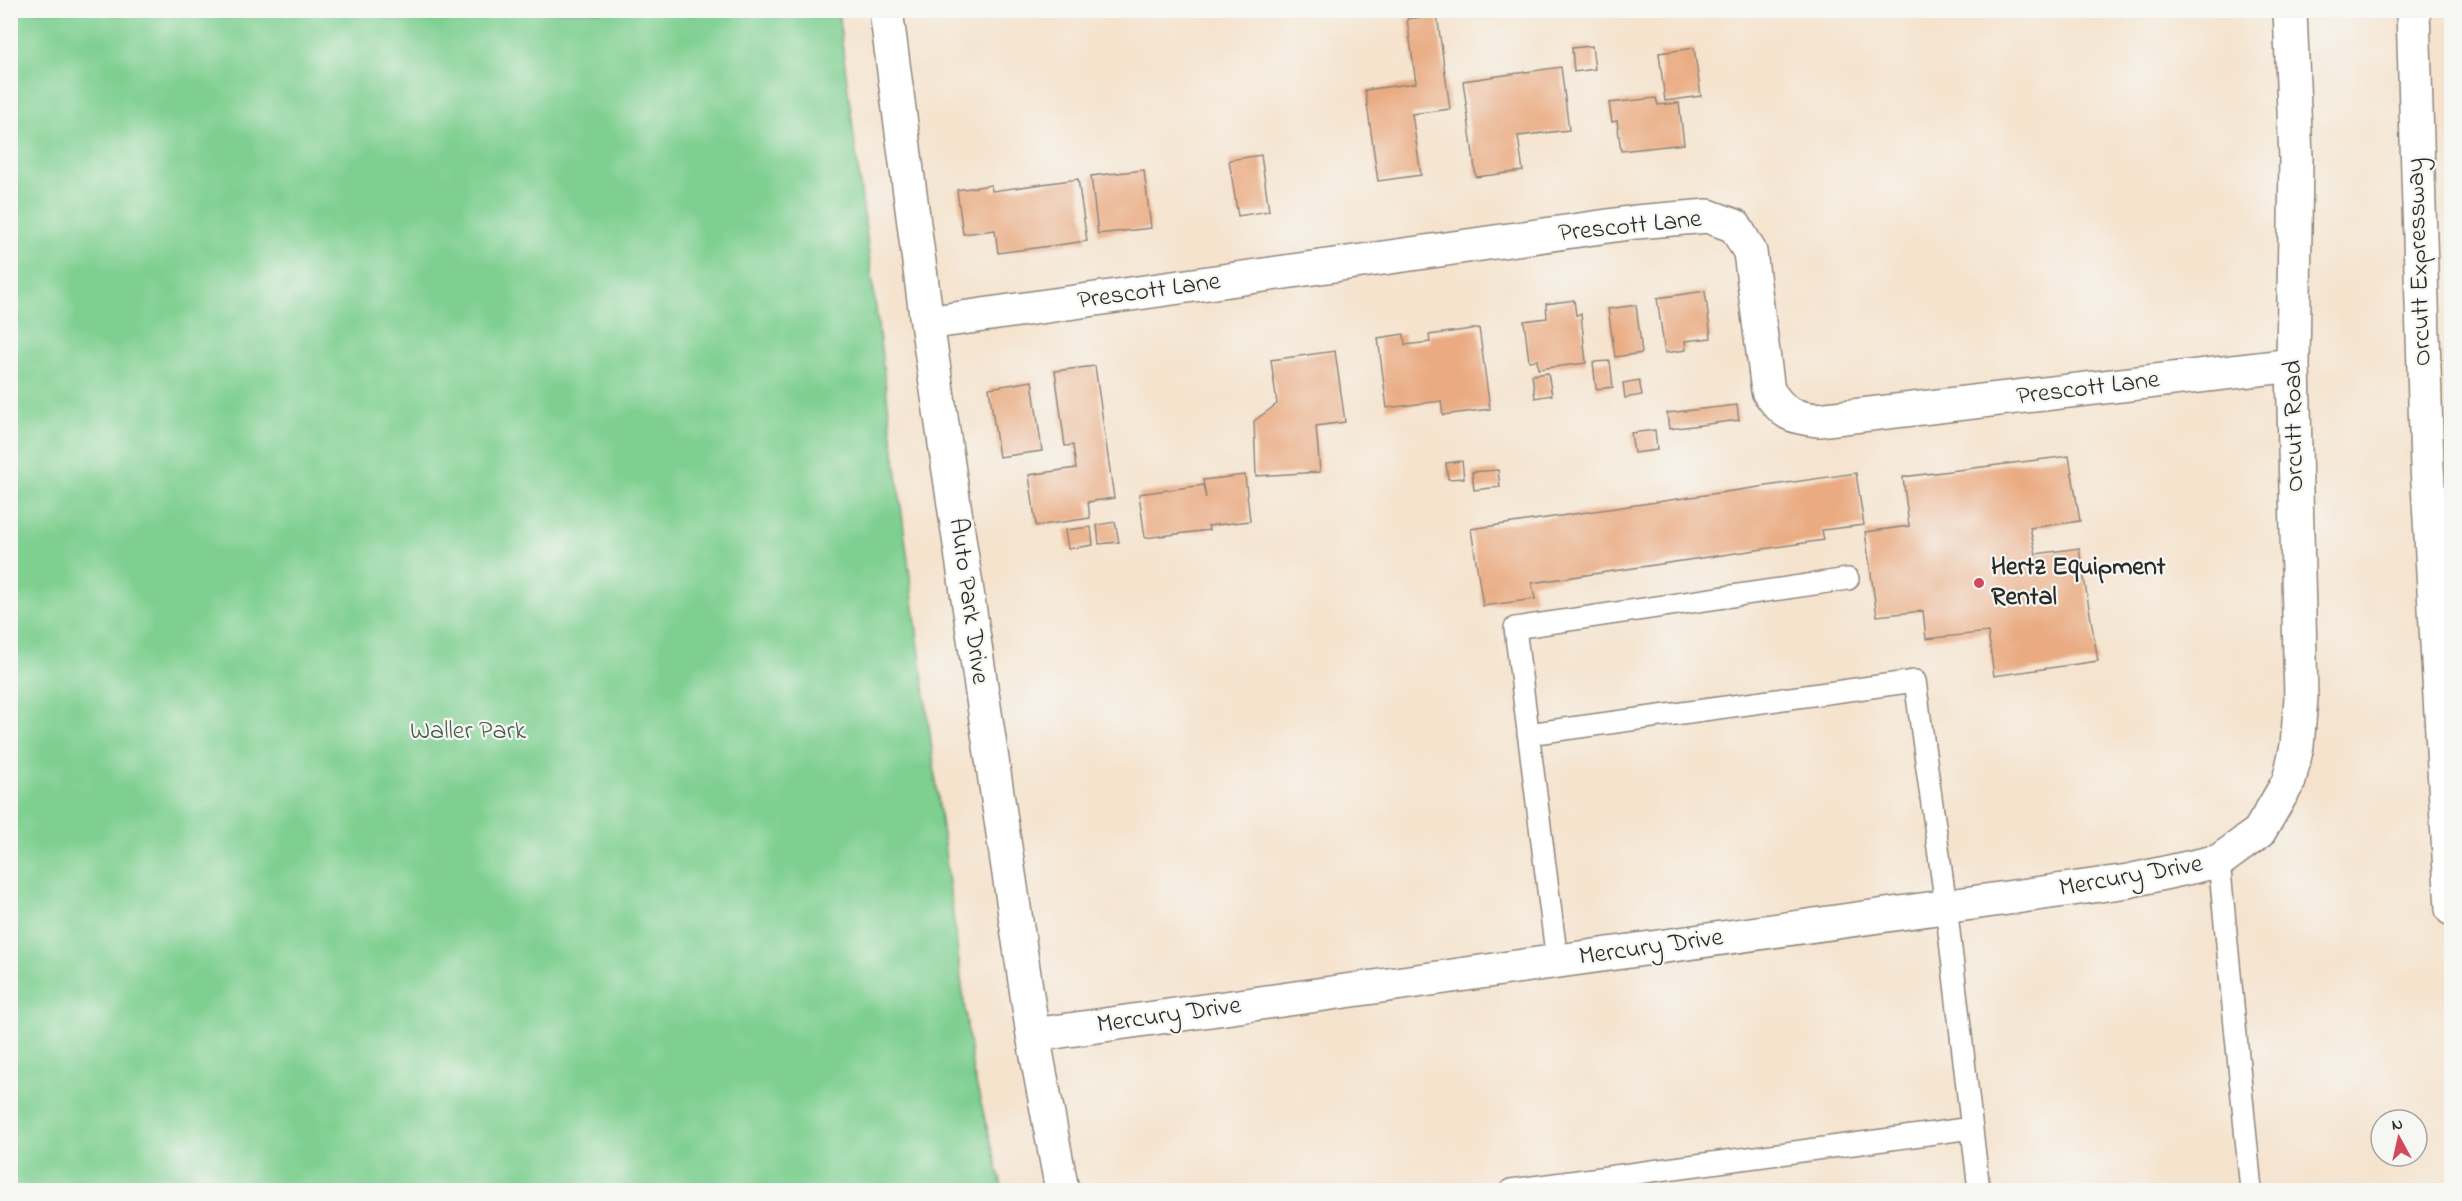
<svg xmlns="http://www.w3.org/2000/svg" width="2462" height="1201" font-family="'Indie Flower',sans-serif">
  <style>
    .green { fill: #7ecf90; stroke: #547d5e; stroke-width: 1.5 }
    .building { fill: #eaab82 }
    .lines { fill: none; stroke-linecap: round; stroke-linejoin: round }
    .lane-casing { stroke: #90877c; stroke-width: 24 }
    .street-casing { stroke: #90877c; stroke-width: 36 }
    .highway-casing { stroke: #90877c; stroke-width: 36 }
    .lane { stroke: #fff; stroke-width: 21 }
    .street { stroke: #fff; stroke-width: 33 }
    .highway { stroke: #fff; stroke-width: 33 }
    .poi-dot { fill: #d1495b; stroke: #f6f6f2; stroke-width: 2 }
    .labels { text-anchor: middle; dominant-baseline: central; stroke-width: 4.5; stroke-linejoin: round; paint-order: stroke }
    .street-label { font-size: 26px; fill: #2b2b2b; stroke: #f6f6f2 }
    .poi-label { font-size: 26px; font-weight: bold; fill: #2b2b2b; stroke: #f6f6f2; text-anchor: start }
    .park-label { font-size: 26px; fill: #445c49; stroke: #f6f6f2 }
  </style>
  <rect width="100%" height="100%" fill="#f6f6f2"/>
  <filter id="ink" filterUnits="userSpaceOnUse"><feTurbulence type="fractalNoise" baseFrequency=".0167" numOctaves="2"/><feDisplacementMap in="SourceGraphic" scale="12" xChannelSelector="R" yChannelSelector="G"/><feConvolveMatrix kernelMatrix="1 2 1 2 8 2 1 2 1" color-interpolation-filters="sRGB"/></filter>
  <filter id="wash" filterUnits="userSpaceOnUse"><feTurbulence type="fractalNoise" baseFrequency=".008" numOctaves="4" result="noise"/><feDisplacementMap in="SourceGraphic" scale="24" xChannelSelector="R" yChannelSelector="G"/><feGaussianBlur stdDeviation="1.35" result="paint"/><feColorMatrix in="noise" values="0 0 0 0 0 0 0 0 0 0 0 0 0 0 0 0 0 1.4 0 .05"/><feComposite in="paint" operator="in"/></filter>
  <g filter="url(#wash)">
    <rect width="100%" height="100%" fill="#f5e3cd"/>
    <path class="green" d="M10,11h828l135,1061 30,118h-992z"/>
    <g id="blocks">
      <path class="building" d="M1437,15l13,94 -38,5 9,61 -43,6 -13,-91 51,-7 -9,-64z
        M1592,46l3,23 -21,3 -2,-24z
        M1694,48l7,48 -36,5 -6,-48z
        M1561,67l8,63 -51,6 5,35 -47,6 -13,-96z
        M1656,98l2,7 21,-2 5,41 -63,7 -4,-30 -5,1 -3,-19z
        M1261,155l8,56 -31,5 -9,-56z
        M1144,170l7,58 -53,6 -7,-58z
        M1078,179l9,62 -89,12 -3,-23 -32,4 -6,-44 34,-5 1,6z
        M1705,291l6,47 -26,3 1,9 -21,3 -8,-55z
        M1574,300l2,15 5,-1 5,49 -48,6 -1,-9 -8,1 -5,-40 23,-3 -1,-14z
        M1636,305l6,48 -27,4 -7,-48z
        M1479,328l11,81 -47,6 -2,-14 -54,7 -9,-70 26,-4 1,11 25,-3 -1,-7z
        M1335,351l10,71 -29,4 4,46 -64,4 -2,-55 23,-17 -6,-44z
        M1610,361l3,26 -17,2 -3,-27z
        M1095,366l19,132 -26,4 2,16 -54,8 -7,-51 47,-7 -3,-23 -8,1 -10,-75z
        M1548,373l4,22 -17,3 -3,-23z
        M1639,380l3,15 -17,3 -2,-15z
        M1032,381l10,70 -43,6 -10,-69z
        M1737,405l2,15 -70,9 -2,-16z
        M1655,430l2,20 -23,3 -3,-20z
        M2069,456l11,65 -50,7 6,26 43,-6 19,113 -104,15 -6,-44 -62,7 -3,-28 -46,5 -12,-84 44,-6 -6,-49z
        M1462,461l2,17 -16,1 -2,-16z
        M1498,470l2,17 -26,3 -2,-18z
        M1856,473l8,52 -42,5 2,10 -292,43 3,16 -52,7 -12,-77z
        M1245,475l5,46 -42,5 1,4 -64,8 -6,-44 64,-9 3,13 -3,-18z
        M1115,522l4,20 -20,2 -2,-19z
        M1091,527l2,18 -25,4 -3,-19z"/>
    </g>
  </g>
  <g filter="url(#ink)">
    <use href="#blocks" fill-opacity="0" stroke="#90877c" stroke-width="1.5"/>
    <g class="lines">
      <defs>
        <path id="lane" d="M1528,734l387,-53 31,225 33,284
          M2219,861l32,329
          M1557,961l-42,-333 333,-49
          M1511,1190l461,-62"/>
        <path id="street" d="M886,10l41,313 106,712 29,155
          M927,323l709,-101 72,-6 27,10 15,26 18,139c16,23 22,26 50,29l475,-55
          M1033,1035l1095,-154 91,-20 40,-29 30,-51 8,-35 4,-48 -8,-333 3,-206 -6,-149"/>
        <path id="highway" d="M2413,10l14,456 25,443"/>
      </defs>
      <use href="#lane" class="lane-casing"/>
      <use href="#street" class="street-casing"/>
      <use href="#highway" class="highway-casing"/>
      <use href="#lane" class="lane"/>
      <use href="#street" class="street"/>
      <use href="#highway" class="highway"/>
    </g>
  </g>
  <circle class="poi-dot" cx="1979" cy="583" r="6"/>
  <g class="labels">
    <g class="street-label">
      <text transform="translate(1630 227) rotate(-6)">Prescott Lane</text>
      <text transform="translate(2420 262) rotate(-92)">Orcutt Expressway</text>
      <text transform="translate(1149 292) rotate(-8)">Prescott Lane</text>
      <text transform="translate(2088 389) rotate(-7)">Prescott Lane</text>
      <text transform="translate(2295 426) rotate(-91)">Orcutt Road</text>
      <text transform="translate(968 601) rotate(82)">Auto Park Drive</text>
      <text transform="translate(2131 877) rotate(-10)">Mercury Drive</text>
      <text transform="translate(1651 948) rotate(-8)">Mercury Drive</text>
      <text transform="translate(1169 1016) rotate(-8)">Mercury Drive</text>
    </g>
    <g class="poi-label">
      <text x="1991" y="568">Hertz Equipment<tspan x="1991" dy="30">Rental</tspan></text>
    </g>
    <g class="park-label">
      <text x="468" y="732">Waller Park</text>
    </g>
  </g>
  <rect width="2462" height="1201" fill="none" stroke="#f6f6f2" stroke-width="36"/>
  <g transform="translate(2399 1138) rotate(352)"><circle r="28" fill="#f6f6f2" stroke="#a5a5a2" stroke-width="1.5"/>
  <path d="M0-4.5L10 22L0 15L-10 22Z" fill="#d1495b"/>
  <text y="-9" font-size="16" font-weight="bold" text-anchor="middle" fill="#2b2b2b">N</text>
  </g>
</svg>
